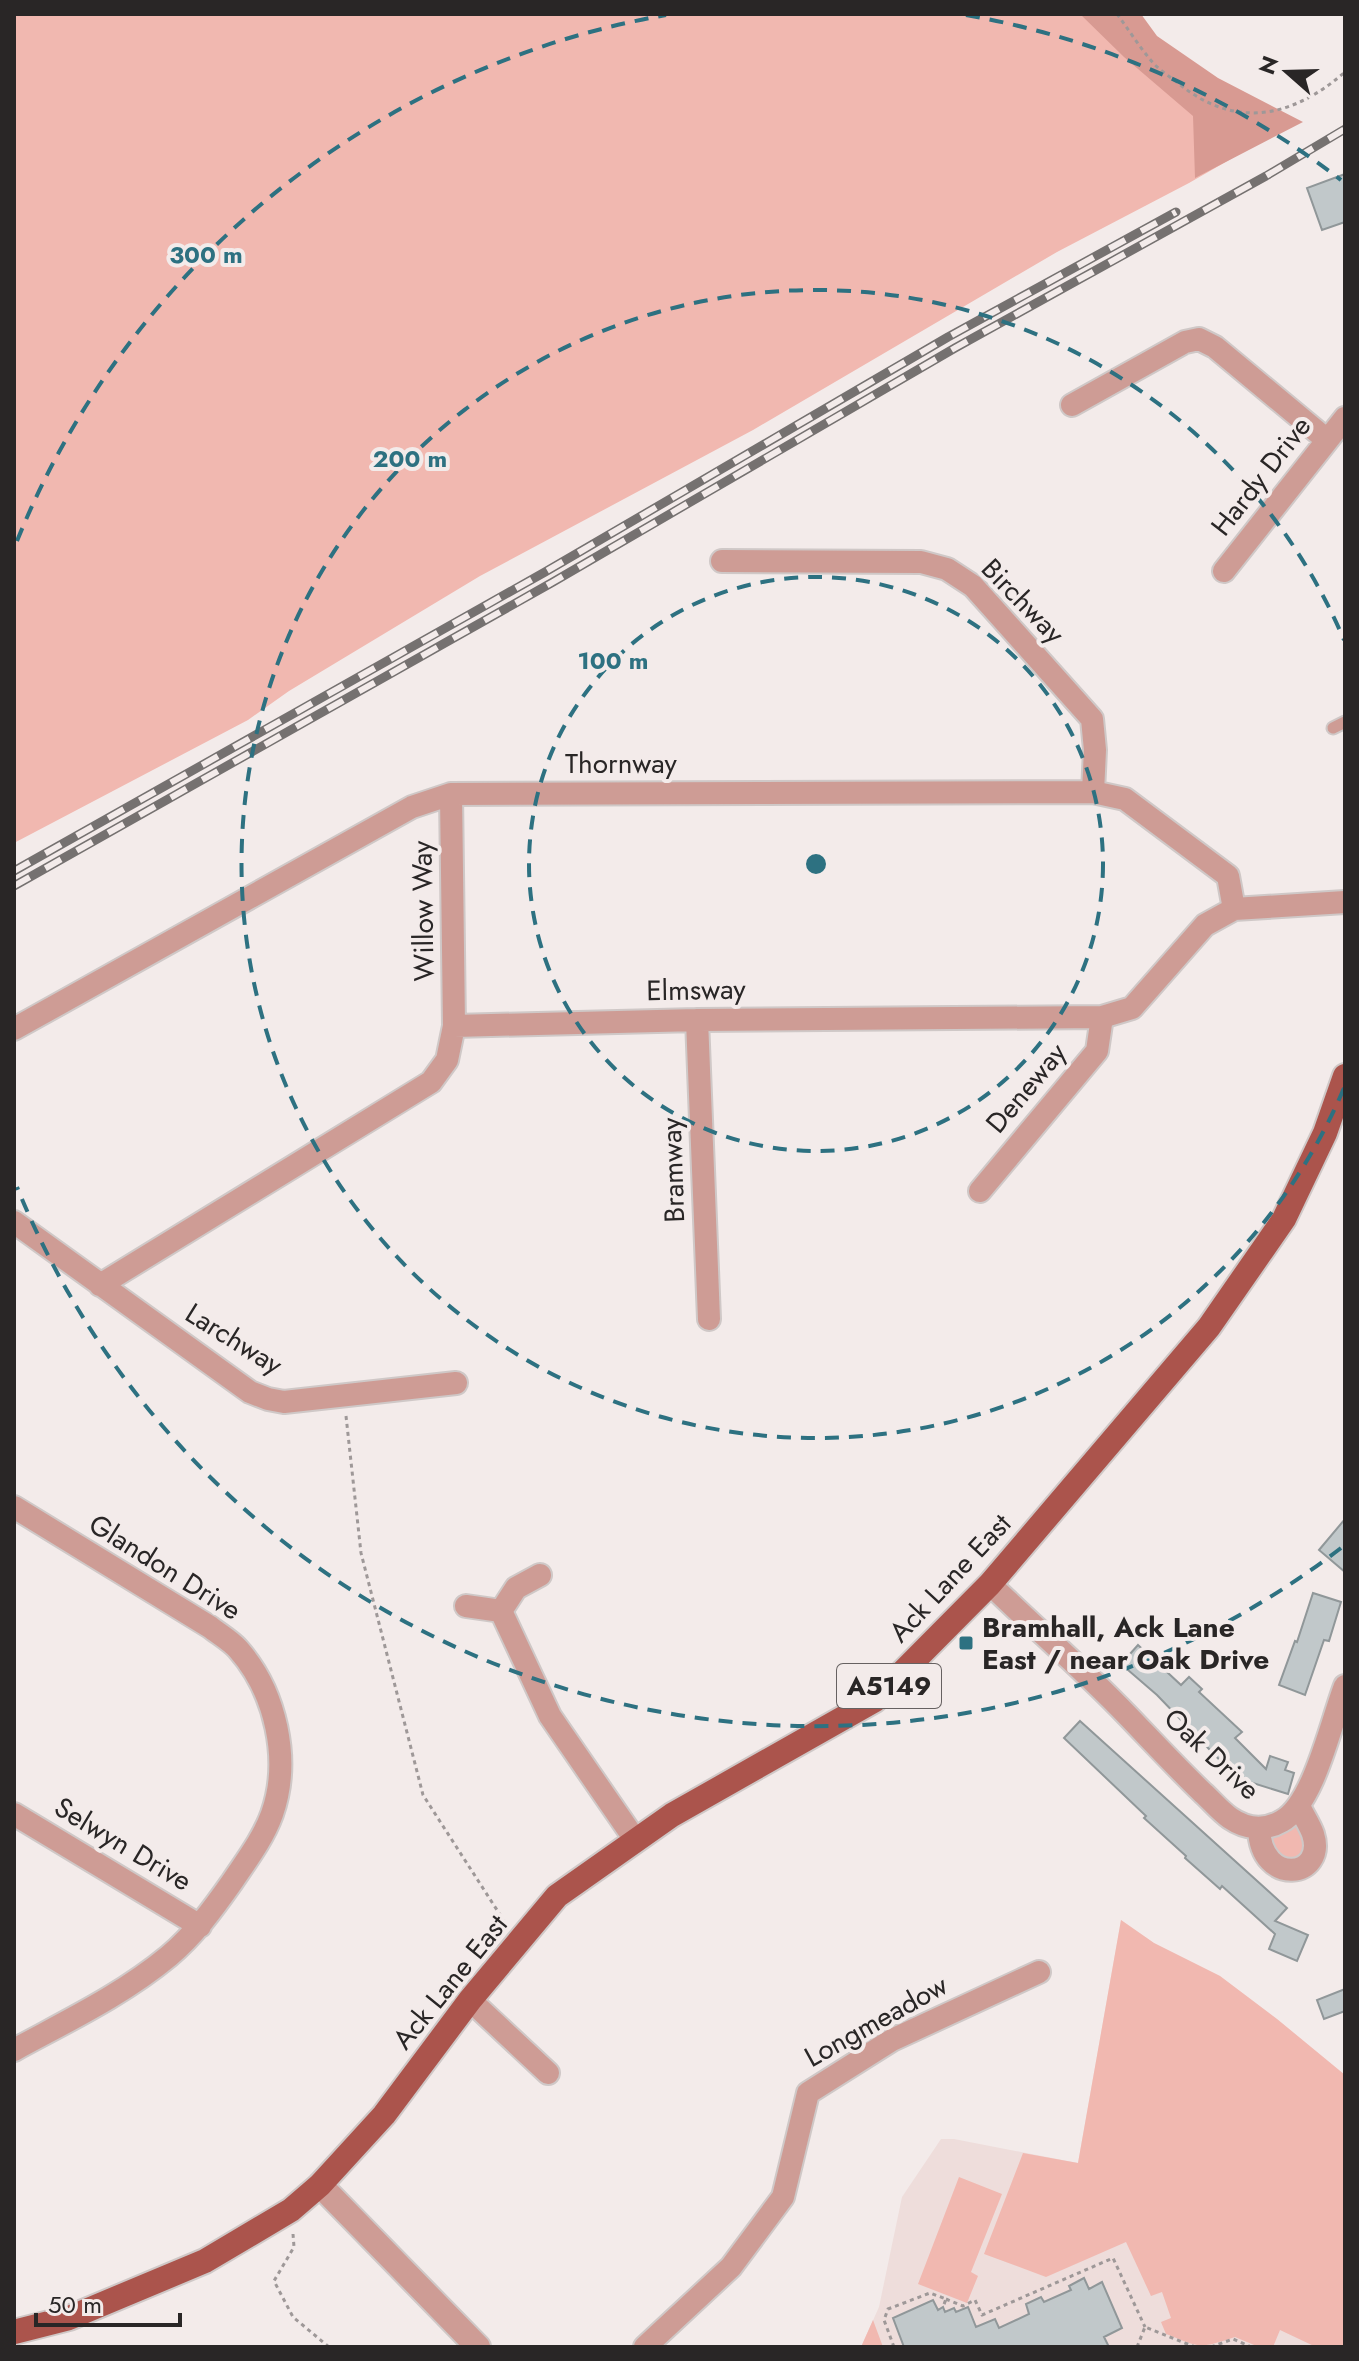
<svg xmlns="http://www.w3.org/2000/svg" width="1359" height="2361" font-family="Jost,sans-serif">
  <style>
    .built { fill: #eedddb }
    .green { fill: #f1b8b0 }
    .forest { fill: #d89a92 }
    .building { fill: #c1c8ca; stroke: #909799; stroke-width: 2 }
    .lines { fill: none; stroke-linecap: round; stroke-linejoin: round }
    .service-casing { stroke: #cfc8c7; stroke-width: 15 }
    .minor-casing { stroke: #cfc8c7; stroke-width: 26 }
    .tertiary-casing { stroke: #cfc8c7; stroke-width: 28 }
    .primary-casing { stroke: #cfc8c7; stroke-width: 28 }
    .path { stroke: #9e9898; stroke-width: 3; stroke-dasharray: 4 4; stroke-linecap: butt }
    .service { stroke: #ce9c95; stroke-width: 11 }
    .minor { stroke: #ce9c95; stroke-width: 22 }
    .tertiary { stroke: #ce9c95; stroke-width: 24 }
    .primary { stroke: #ab544c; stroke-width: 24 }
    .rail-casing { stroke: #757170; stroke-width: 9 }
    .rail { stroke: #f3ebea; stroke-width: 6; stroke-dasharray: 18; stroke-linecap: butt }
    .ring { fill: none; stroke: #2d7181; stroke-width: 4; stroke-dasharray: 14 10 }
    .poi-dot { fill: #2d7181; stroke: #f3ebea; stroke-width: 3 }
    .labels { text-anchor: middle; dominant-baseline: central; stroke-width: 8; stroke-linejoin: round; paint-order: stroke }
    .shield { fill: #f3ebea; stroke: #666161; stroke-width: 2 }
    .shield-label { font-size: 26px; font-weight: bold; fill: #292626 }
    .street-label { font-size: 28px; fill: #292626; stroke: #f3ebea }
    .poi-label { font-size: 28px; font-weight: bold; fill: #292626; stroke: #f3ebea; text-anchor: start }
    .centre { fill: #2d7181; stroke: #f3ebea; stroke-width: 4 }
    .ring-label { font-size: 24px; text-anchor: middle; font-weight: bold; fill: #2d7181; stroke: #f3ebea; stroke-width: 8; stroke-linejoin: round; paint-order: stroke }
  </style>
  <rect width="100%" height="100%" fill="#f3ebea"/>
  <path class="built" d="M1121,1920l33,23 66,33 57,43 68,56v272h-484l18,-40 23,-110 39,-58h13l124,24z"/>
  <path class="green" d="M14,14h1089l140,138 -54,31 -132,69 -304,178 -273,146 -191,115 -41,29 -234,123z
    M1293,1813l18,45 -32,9 -10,-41z
    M1121,1920l33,23 66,33 57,43 68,56v272h-29l-36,-17 -7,17h-14l-24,-10c-37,12 -33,11 -69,-3l-5,-12 10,-4 -9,-26 -11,4 -25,-54 -80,35 -62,-23 39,-101 55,10z
    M959,2177l43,17 -31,78 7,4 -11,27 -49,-19z
    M873,2320l10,27h-22z"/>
  <path class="forest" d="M1080,14h61l16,22 61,42 85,44 -108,56 -2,-62 -69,-59z"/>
  <path class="building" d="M1345,174v48l-23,8 -15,-42z
    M1345,1519v53l-26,-22z
    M1313,1593l28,9 -12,39 -5,-1 -19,55 -26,-10 16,-44 2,1z
    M1138,1645l43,40 8,-8 13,12 -3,3 43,40 -7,6 31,31 4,-13 18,6 -3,8 9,3 -6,21 -51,-16 -80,-83 -36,-31z
    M1080,1721l207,187 -12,13 33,14 -11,26 -28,-12 6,-15 -53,-48 -2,3 -35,-31 1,-2 -42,-38 2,-2 -82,-78z
    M1345,1989v22l-21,8 -7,-19z
    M1084,2278l5,11 13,-7 20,46 -18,9 5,10h-205l-11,-29 40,-18 5,10 5,-3 2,5 9,-4 2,4 12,-5 8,20 19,-8 4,9 30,-14 -3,-10 15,-7 3,5 27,-12 -2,-4z"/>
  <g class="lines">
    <defs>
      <path id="service" d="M1333,728l12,-6"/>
      <path id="minor" d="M1072,405l113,-63 14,-3 16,8 112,93
        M722,561l199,1 26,7 26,17 119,133 3,31 -2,42
        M1224,571l121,-153
        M451,794l3,232
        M697,1020l12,299
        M14,1029l398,-222 39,-13 642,-2 32,7 103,77 6,33
        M980,1191l117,-140 5,-34
        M14,1222l236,170 18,7 16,3 172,-19
        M100,1285l331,-203 16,-22 7,-34 243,-6 405,-3 30,-9 73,-83 29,-16 111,-7
        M14,1507l196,120c9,7 21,14 28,22 38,43 53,111 34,165 -9,25 -26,47 -40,68 -19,27 -38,53 -63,74 -47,39 -102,65 -155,94
        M540,1575l-24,13 -15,23 49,105 86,125
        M990,1584c45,44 93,85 137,131 25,26 50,53 76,78 9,8 17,18 27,25 16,11 35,13 52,3 32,-17 50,-102 63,-135
        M466,1606l35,5
        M14,1814l186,112
        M1259,1829c2,58 68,49 54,5 -3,-9 -10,-19 -14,-28
        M470,2000l78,73
        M645,2347l86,-80 52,-70 25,-104 84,-53 147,-68"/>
      <path id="tertiary" d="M320,2185l158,162"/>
      <path id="primary" d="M14,2332l55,-14 136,-57 86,-51 29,-25 64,-70 86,-115 87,-104 115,-81 203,-115 115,-116 219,-257 75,-108 41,-86 20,-57"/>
    </defs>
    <use href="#service" class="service-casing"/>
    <use href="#minor" class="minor-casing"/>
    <use href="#tertiary" class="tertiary-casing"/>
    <use href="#primary" class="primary-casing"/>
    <path class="path" d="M1117,14c12,16 23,34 37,50 7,7 16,13 24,19 57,47 114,35 167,-11
      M346,1416l15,137 62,242 83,129
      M293,2234l1,13 -20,34 19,36 36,30
      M946,2299l17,7 12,-6 7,15 131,-57 32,69
      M894,2347l-10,-27 4,-11 42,-16 16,6 -3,8
      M1137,2347l8,-20 50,20
      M1211,2347l22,-8 18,8"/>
    <use href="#service" class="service"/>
    <use href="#minor" class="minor"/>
    <use href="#tertiary" class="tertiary"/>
    <use href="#primary" class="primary"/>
    <defs>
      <path id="rail" d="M14,871l531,-299 403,-235 228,-125
        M14,886l539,-304 402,-234 311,-172 79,-47"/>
    </defs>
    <use href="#rail" class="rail-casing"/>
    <use href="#rail" class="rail"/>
  </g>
  <g class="ring">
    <circle cx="816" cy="864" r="287"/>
    <path d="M1344 1088A574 574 0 1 1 1344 640"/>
    <path d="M1341 1548A862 862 0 0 1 17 1187M17 541A862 862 0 0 1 666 15M966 15A862 862 0 0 1 1341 180"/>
  </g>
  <rect class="poi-dot" x="958" y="1635" width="16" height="16" rx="4"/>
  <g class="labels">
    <rect class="shield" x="837" y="1664" width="104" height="44" rx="6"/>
    <g class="shield-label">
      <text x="889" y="1686">A5149</text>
    </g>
    <g class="street-label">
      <text transform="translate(1261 476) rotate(-52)">Hardy Drive</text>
      <text transform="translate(1023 601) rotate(46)">Birchway</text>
      <text x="621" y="763">Thornway</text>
      <text transform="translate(423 911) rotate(-91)">Willow Way</text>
      <text transform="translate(696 990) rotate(-1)">Elmsway</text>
      <text transform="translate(1026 1088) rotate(-50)">Deneway</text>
      <text transform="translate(673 1170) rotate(-92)">Bramway</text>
      <text transform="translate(234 1339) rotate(32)">Larchway</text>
      <text transform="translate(165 1567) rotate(32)">Glandon Drive</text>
      <text transform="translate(950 1578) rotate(-47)">Ack Lane East</text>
      <text transform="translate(1212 1754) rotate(43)">Oak Drive</text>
      <text transform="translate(123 1844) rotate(31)">Selwyn Drive</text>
      <text transform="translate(450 1982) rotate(-51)">Ack Lane East</text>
      <text transform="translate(876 2021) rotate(-29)">Longmeadow</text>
    </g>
    <g class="poi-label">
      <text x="982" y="1627">Bramhall, Ack Lane<tspan x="982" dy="32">East / near Oak Drive</tspan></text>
    </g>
  </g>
  <circle cx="816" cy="864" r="12" class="centre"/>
  <g class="ring-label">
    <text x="206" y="263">300 m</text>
    <text x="410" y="467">200 m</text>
    <text x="613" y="669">100 m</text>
  </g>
  <rect width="1359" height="2361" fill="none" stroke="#292626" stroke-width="32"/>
  <g transform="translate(1287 72) rotate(290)" stroke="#f3ebea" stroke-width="6" paint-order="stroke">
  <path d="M0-6L14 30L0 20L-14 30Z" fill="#292626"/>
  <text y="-12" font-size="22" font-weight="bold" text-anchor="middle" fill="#292626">N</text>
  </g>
  <path d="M36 2313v12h144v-12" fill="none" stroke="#292626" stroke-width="4"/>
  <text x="48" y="2313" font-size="24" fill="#292626" stroke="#f3ebea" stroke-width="6" paint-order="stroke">50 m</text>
</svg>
